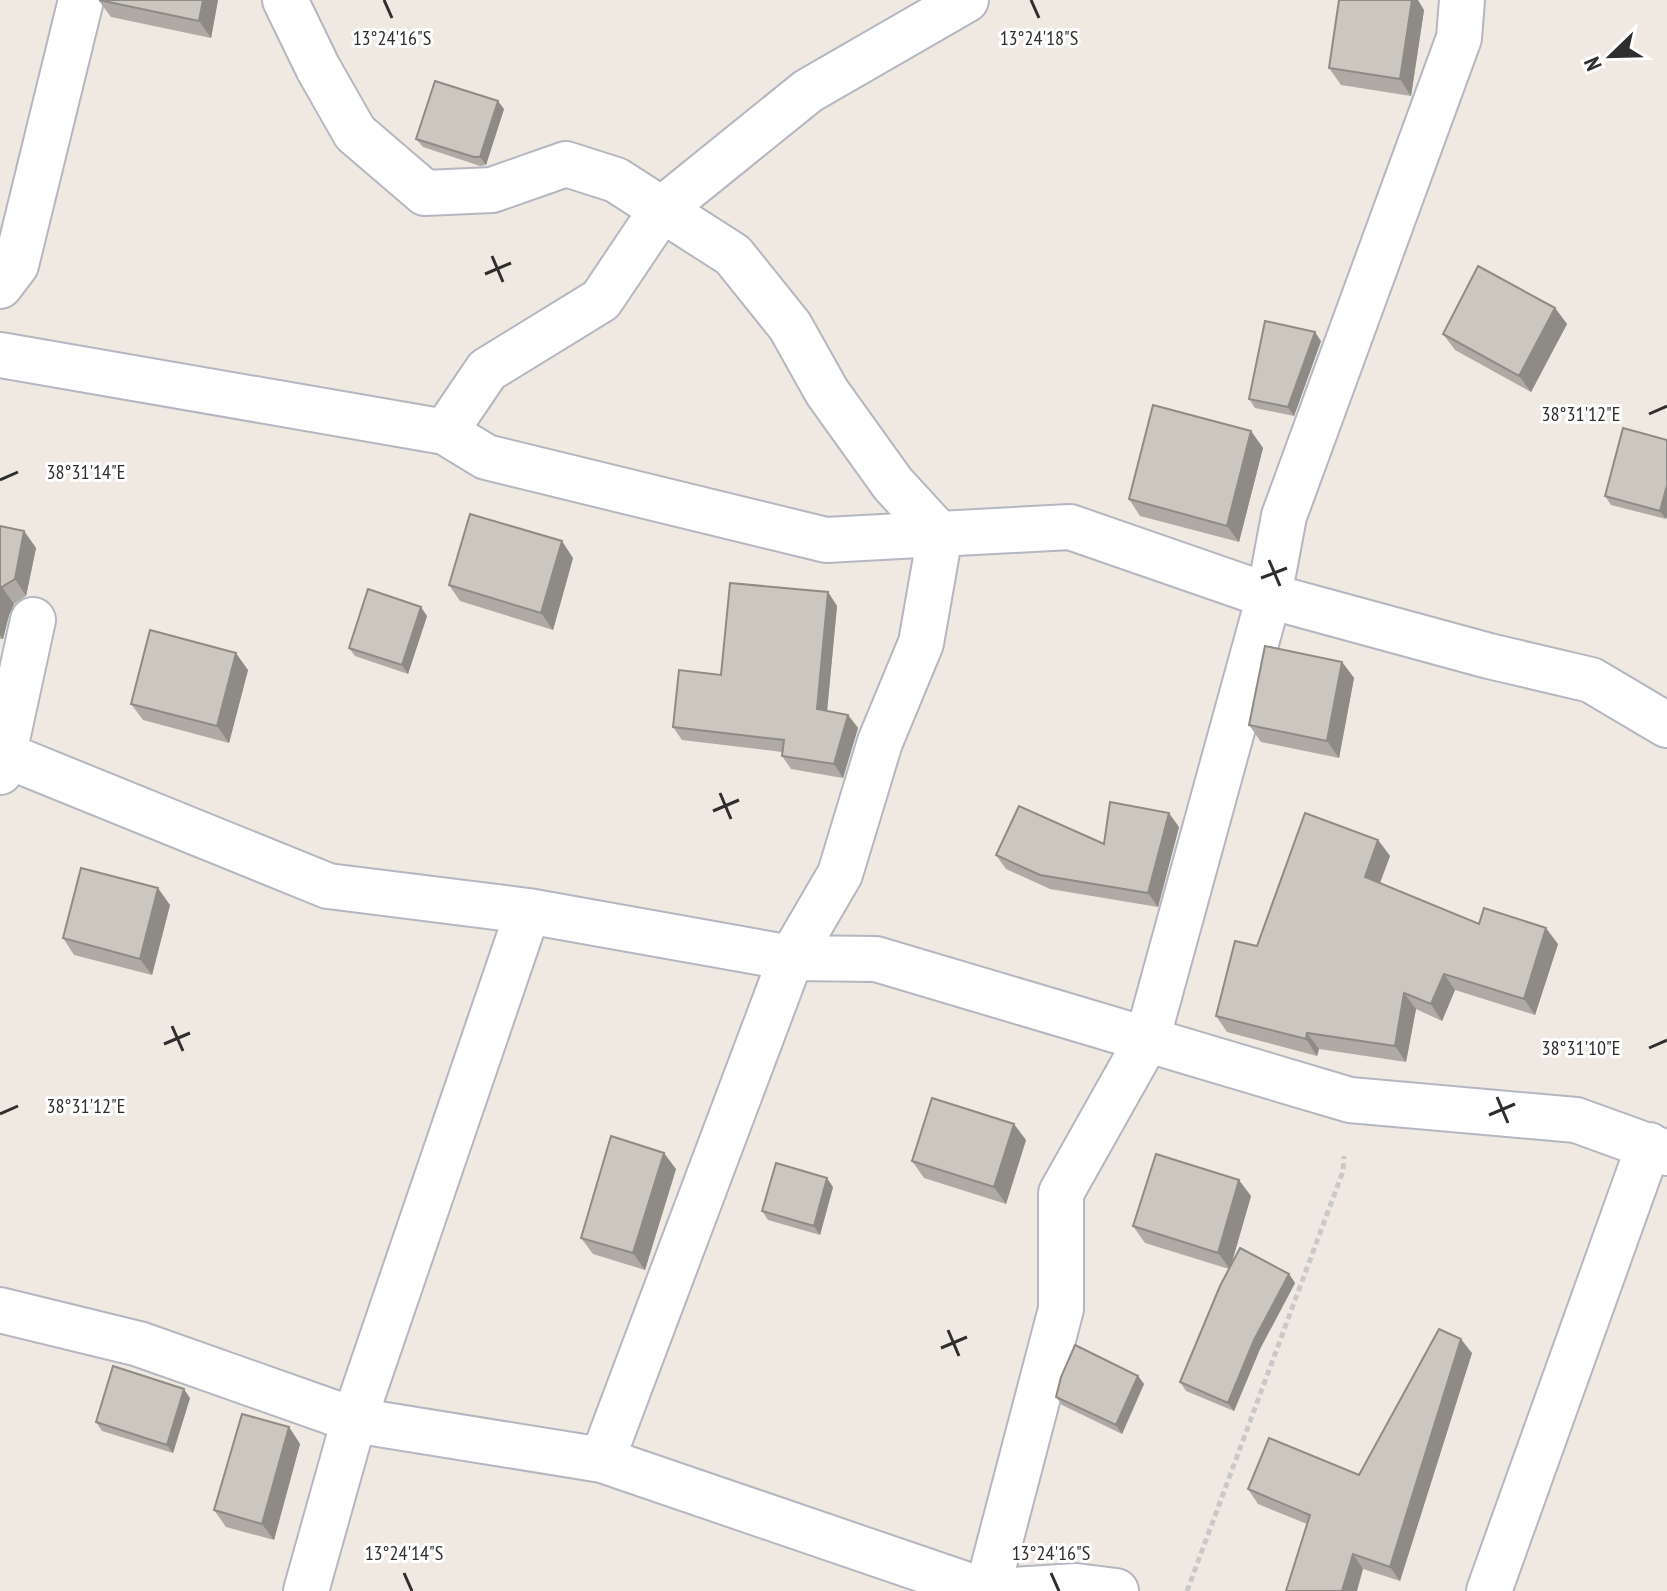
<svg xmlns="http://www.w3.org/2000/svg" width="1667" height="1591" font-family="'PT Sans Narrow',sans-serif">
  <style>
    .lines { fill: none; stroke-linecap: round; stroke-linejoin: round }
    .minor-casing { stroke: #b4b7c1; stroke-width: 48 }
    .path { stroke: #c9c9c9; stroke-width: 5; stroke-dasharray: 6 4; stroke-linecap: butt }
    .minor { stroke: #fff; stroke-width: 44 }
    .wall { fill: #afaba4 }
    .shaded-wall { fill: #8e8b86 }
    .building { fill: #cbc7bf; stroke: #8e8b86; stroke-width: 2 }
    .ticks { fill: none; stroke: #2e2e2e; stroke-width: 3 }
    .ticks-label { font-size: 20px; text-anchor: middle; fill: #2e2e2e; stroke: #fff; stroke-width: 6; stroke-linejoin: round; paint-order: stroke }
  </style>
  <rect width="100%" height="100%" fill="#efe9e1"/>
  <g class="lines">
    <defs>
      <path id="minor" d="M285,0l33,68 37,65 70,60 67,-3 74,-26 50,16 117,75 57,71 37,66 66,92 47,51 -19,108 -41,99 -40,132 -49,84 -189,502
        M0,286l16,-21 65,-265
        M0,355l445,77 41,25 340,83 244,-13 199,69 220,60 102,24 76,45
        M445,432l42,-62 114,-70 61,-91 146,-118 158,-91
        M0,753l328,133 200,25 263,47 85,1 474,141 226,20 91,33
        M0,772l33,-152
        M0,1310l139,34 215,76 248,40 383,131
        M306,1591l48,-171 174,-509
        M987,1591l74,-282v-116l86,-153 122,-444 15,-80 175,-478 3,-38
        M997,1591l79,-5 40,5
        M1489,1591l160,-446"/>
    </defs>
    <use href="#minor" class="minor-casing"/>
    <path class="path" d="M1187,1591l156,-420 1,-15"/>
    <use href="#minor" class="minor"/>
  </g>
  <path class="wall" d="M218,0l-7,38 -100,-21 -12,-16z
    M1424,10l-13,86 -70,-11 -12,-17z
    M504,109l-18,56 -6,1 -57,-19 -7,-8z
    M1555,308l12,16 -36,68 -76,-42 -12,-16z
    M1321,341l-27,75 -39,-8 -6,-9z
    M1251,431l12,17 -24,94 -99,-26 -11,-17z
    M1667,440l-1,79 -55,-14 -6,-9z
    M0,526l24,5 12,17 -10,48 -12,8 -5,11 -6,24h-3z
    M573,558l-20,72 -93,-29 -11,-16z
    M828,592l9,14 -10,105 21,4 10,13 -15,50 -52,-9 -9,-13v-4l-100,-12 -9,-13 48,-52z
    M427,616l-19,58 -53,-18 -6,-8z
    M1342,662l12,16 -15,80 -78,-16 -12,-17z
    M248,670l-19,73 -86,-23 -12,-16z
    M1179,827l-21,80 -108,-18 -44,-20 -10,-14 108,-11z
    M1378,840l12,16 -10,27 99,41 79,20 -23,71 -80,-25 -13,31 -26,-12 -10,53 -87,-13 -2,7 -90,-24 -11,-16 41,-70z
    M170,905l-18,70 -78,-20 -11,-17z
    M1026,1140l-20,64 -82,-26 -12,-17z
    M676,1169l-31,101 -52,-16 -12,-16z
    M833,1187l-13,48 -52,-15 -6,-9z
    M1251,1196l-20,69 58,9 6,9 -35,66 -26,62 -48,-20 -6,-9 49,-113 -84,-26 -12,-17z
    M1472,1353l-72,228 -37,-12 -56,-45 -49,-20 -10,-15 111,-14z
    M1138,1376l6,8 -22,50 -60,-29 -6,-8z
    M190,1398l-17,55 -71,-22 -6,-9z
    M289,1427l11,17 -26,96 -48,-13 -12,-17z"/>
  <path class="shaded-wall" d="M203,0h15l-7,38 -12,-17z
    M1412,0h6l6,10 -13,86 -11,-17z
    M498,101l6,8 -18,56 -6,-8z
    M1555,308l12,16 -36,68 -12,-16z
    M1315,332l6,9 -27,75 -6,-9z
    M1251,431l12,17 -24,94 -12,-16z
    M1667,485v32l-1,2 -6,-8z
    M24,531l12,17 -10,48 -11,-17z
    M562,541l11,17 -20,72 -12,-17z
    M2,587l12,17 -5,11 -6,24 -3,-4v-43z
    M828,592l9,14 -11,116 -9,-13z
    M421,607l6,9 -19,58 -6,-9z
    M236,653l12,17 -19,73 -12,-17z
    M1342,662l12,16 -15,80 -12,-17z
    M848,715l10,13 -15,50 -9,-14z
    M1169,813l10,14 -21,80 -10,-14z
    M1378,840l12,16 -14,37 -11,-16z
    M158,888l12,17 -18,70 -12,-16z
    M1546,928l12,16 -23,71 -11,-16z
    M1444,974l11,16 -13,31 -11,-17z
    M1404,993l12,16 -10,53 -11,-16z
    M1307,1033l12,16 -2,7 -11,-17z
    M1014,1124l12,16 -20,64 -12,-17z
    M664,1153l12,16 -31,101 -12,-17z
    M827,1178l6,9 -13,48 -6,-9z
    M1239,1180l12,16 -21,73 -12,-16z
    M1289,1274l6,9 -35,66 -26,62 -6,-8 26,-63z
    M1461,1339l11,14 -72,228 -10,-14z
    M1138,1376l6,8 -22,50 -6,-9z
    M184,1389l6,9 -17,55 -6,-8z
    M289,1427l11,17 -26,96 -12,-16z
    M1353,1554l10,15 -6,22h-15z"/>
  <path class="building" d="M99,0h104l-4,21z
    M1339,0h73l-12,79 -71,-11z
    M435,81l63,20 -18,56h-6l-58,-18z
    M1478,266l77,42 -36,68 -76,-42z
    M1265,321l50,11 -27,75 -39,-8z
    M1153,405l98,26 -24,95 -98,-27z
    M1623,428l44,12v45l-7,26 -55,-15z
    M470,514l92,27 -21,72 -92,-28z
    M0,526l24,5 -9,48 -13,8 -2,5z
    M730,583l98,9 -11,117 31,6 -14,49 -52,-8 2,-16 -111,-13 6,-57 42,5z
    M368,589l53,18 -19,58 -53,-17z
    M150,630l86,23 -19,73 -86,-22z
    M1265,646l77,16 -15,79 -78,-16z
    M1110,802l59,11 -21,80 -108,-18 -44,-20 23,-49 85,38z
    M1305,813l73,27 -13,37 114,47 5,-16 62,20 -22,71 -80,-25 -13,30 -27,-11 -9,53 -88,-13 -1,6 -90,-23 19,-75 22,5z
    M81,868l77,20 -18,71 -77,-21z
    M932,1098l82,26 -20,63 -82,-26z
    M611,1136l53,17 -31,100 -52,-15z
    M1156,1154l83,26 -21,73 -85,-27z
    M776,1163l51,15 -13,48 -52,-15z
    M1240,1248l49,26 -35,66 -26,63 -48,-21 40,-96z
    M1439,1329l22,10 -71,228 -37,-13 -11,37h-56l24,-76 -62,-26 21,-51 90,37z
    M1075,1345l63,31 -22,49 -60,-28 5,-20z
    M113,1366l71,23 -17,56 -71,-23z
    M242,1414l47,13 -27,97 -48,-14z"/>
  <path class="ticks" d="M384,0l8,18M1031,0l8,18M492,256l11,26M485,274l26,-11M1649,414l18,-8M0,480l18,-8M1269,560l11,26M1261,578l26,-10M720,793l11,26M713,811l26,-11M172,1026l11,25M164,1044l26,-11M1649,1048l18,-8M1497,1097l11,26M0,1114l18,-8M1489,1115l26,-11M948,1330l11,26M941,1348l26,-11M404,1573l8,18M1051,1573l8,18"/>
  <g class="ticks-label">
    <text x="392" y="45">13°24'16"S</text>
    <text x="1039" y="45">13°24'18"S</text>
    <text x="1581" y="421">38°31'12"E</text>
    <text x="86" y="479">38°31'14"E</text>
    <text x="1581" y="1055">38°31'10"E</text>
    <text x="86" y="1113">38°31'12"E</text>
    <text x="404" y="1560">13°24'14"S</text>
    <text x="1051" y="1560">13°24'16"S</text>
  </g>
  <g transform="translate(1611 56) rotate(247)" stroke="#ffffff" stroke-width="6" paint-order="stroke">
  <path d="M0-6L14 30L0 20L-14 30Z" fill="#2e2e2e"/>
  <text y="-12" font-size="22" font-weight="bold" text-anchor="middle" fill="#2e2e2e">N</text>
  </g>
</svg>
